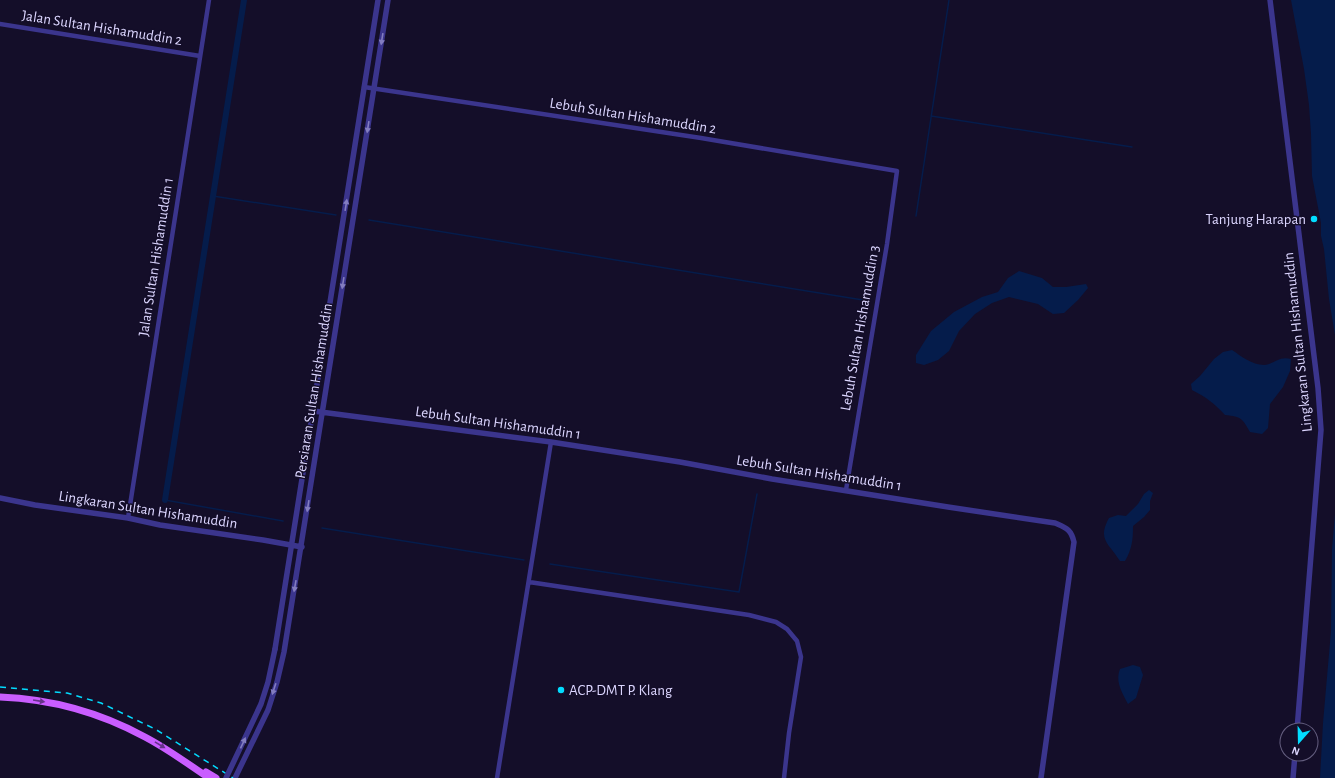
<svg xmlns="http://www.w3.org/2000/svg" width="1335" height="778" font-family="'Alegreya Sans',sans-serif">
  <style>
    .water { fill: #051c4b }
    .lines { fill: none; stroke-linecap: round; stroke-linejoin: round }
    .stream { stroke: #051c4b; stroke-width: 1.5 }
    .canal { stroke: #051c4b; stroke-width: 6 }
    .minor { stroke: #3b358d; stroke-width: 4.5 }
    .tertiary { stroke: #3b358d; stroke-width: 5.5 }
    .primary { stroke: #c95dff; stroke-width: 7 }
    .rail { stroke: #02dcff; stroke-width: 1.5; stroke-dasharray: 6 5; stroke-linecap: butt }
    .tertiary-bridge { stroke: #3b358d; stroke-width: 5.5 }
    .oneway { fill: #837dc0 }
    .oneway2 { fill: #653289 }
    .poi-dot { fill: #02dcff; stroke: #140e29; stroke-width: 1.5 }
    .labels { text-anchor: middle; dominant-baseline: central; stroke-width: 3; stroke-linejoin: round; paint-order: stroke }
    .street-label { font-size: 15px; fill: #dcd6ff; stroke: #140e29 }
    .poi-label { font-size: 15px; fill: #dcd6ff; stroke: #140e29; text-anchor: end }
  </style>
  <rect width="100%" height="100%" fill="#140e29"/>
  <path class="water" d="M1291,0h44v335l-6,-36 -5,-50 -3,-13v-13l-9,-47 -1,-42 -2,-29 -5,-36z
    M1019,271l23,7 11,9h13l20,-3 2,4 -10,12 -14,13 -11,1 -15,-10 -29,-7 -17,6 -17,11 -16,17 -10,20 -11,9 -14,5 -8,-2v-8l15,-24 23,-19 28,-15 16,-5 10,-14z
    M1232,350c9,6 20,15 32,15 11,-1 14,-9 27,-6l-1,12 -7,16 -13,17 -2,24 -6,6 -12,-2c-8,-14 -8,-15 -25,-17 -10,-11 -19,-18 -33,-25l-1,-6 9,-8 14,-17 9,-7z
    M1149,490l4,3 -3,8v9l-6,7 -11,9c0,14 -1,23 -8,35h-5c-11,-18 -23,-21 -11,-43l9,-3 8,1 12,-12 6,-10z
    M1335,514v264h-15l3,-55 8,-92 1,-82z
    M1133,665l7,2 3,8 -7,23 -8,6c-6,-12 -13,-22 -8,-35z"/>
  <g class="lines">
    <path class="stream" d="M931,116l201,31
      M213,196l123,19
      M916,216l33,-216
      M369,220l494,80
      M165,500l118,21
      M322,528l202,32
      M550,564l189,28 18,-98"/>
    <path class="canal" d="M165,500l79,-500"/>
    <path class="minor" d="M0,24l200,32
      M364,87l337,51 196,33 -10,73 -41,246
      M128,518l81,-518
      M529,582l220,33 27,7 11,7 10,12 4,16 -12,76 -5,45
      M497,778l54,-336"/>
    <path class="tertiary" d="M1270,0l48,388 3,42 -24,300
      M313,411l238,31 129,20 92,17 176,28 107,16c11,5 16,6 19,19l-33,236
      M0,498l35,7 93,13 32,7 103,15 39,7
      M275,649l103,-649
      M235,778l33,-68 9,-28 7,-30 104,-652
      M1293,778l2,-24"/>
    <path class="primary" d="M0,697c50,2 101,16 145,40 23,12 43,27 64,41
      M206,772l10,6"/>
    <path class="rail" d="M0,687l67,6 34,10 54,26 78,49"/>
    <path class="tertiary-bridge" d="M226,778l35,-74 7,-22 7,-33"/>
  </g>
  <defs><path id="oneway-solid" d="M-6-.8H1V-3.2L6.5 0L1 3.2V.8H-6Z"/></defs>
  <g class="oneway">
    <use href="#oneway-solid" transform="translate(382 39) rotate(99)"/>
    <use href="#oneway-solid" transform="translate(368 127) rotate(99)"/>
    <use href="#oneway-solid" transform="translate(346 205) rotate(-81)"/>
    <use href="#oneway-solid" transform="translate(343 283) rotate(99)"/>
    <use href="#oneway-solid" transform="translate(308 506) rotate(99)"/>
    <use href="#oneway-solid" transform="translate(295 586) rotate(100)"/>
    <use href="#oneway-solid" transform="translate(274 689) rotate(108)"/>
    <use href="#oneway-solid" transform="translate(243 743) rotate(-65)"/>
  </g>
  <g class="oneway2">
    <use href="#oneway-solid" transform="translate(39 701) rotate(9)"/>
    <use href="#oneway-solid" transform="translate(160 745) rotate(31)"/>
  </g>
  <g class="poi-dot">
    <circle cx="1314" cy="219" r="4"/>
    <circle cx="561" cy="690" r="4"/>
  </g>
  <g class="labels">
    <g class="street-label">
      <text transform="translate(102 28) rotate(9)">Jalan Sultan Hishamuddin 2</text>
      <text transform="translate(633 116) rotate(9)">Lebuh Sultan Hishamuddin 2</text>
      <text transform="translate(156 257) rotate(-81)">Jalan Sultan Hishamuddin 1</text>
      <text transform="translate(860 328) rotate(-80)">Lebuh Sultan Hishamuddin 3</text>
      <text transform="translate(1298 342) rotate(-96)">Lingkaran Sultan Hishamuddin</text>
      <text transform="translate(314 391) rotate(-81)">Persiaran Sultan Hishamuddin</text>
      <text transform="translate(498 423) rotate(8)">Lebuh Sultan Hishamuddin 1</text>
      <text transform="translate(819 473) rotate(9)">Lebuh Sultan Hishamuddin 1</text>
      <text transform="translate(148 510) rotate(9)">Lingkaran Sultan Hishamuddin</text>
    </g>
    <g class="poi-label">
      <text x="1306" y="219">Tanjung Harapan</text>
      <text x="569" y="690" text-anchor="start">ACP-DMT P. Klang</text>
    </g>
  </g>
  <g transform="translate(1299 742) rotate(200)"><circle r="19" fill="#140e29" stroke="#645e7f"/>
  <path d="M0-3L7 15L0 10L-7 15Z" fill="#02dcff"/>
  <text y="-6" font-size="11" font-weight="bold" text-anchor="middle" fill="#dcd6ff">N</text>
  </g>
</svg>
